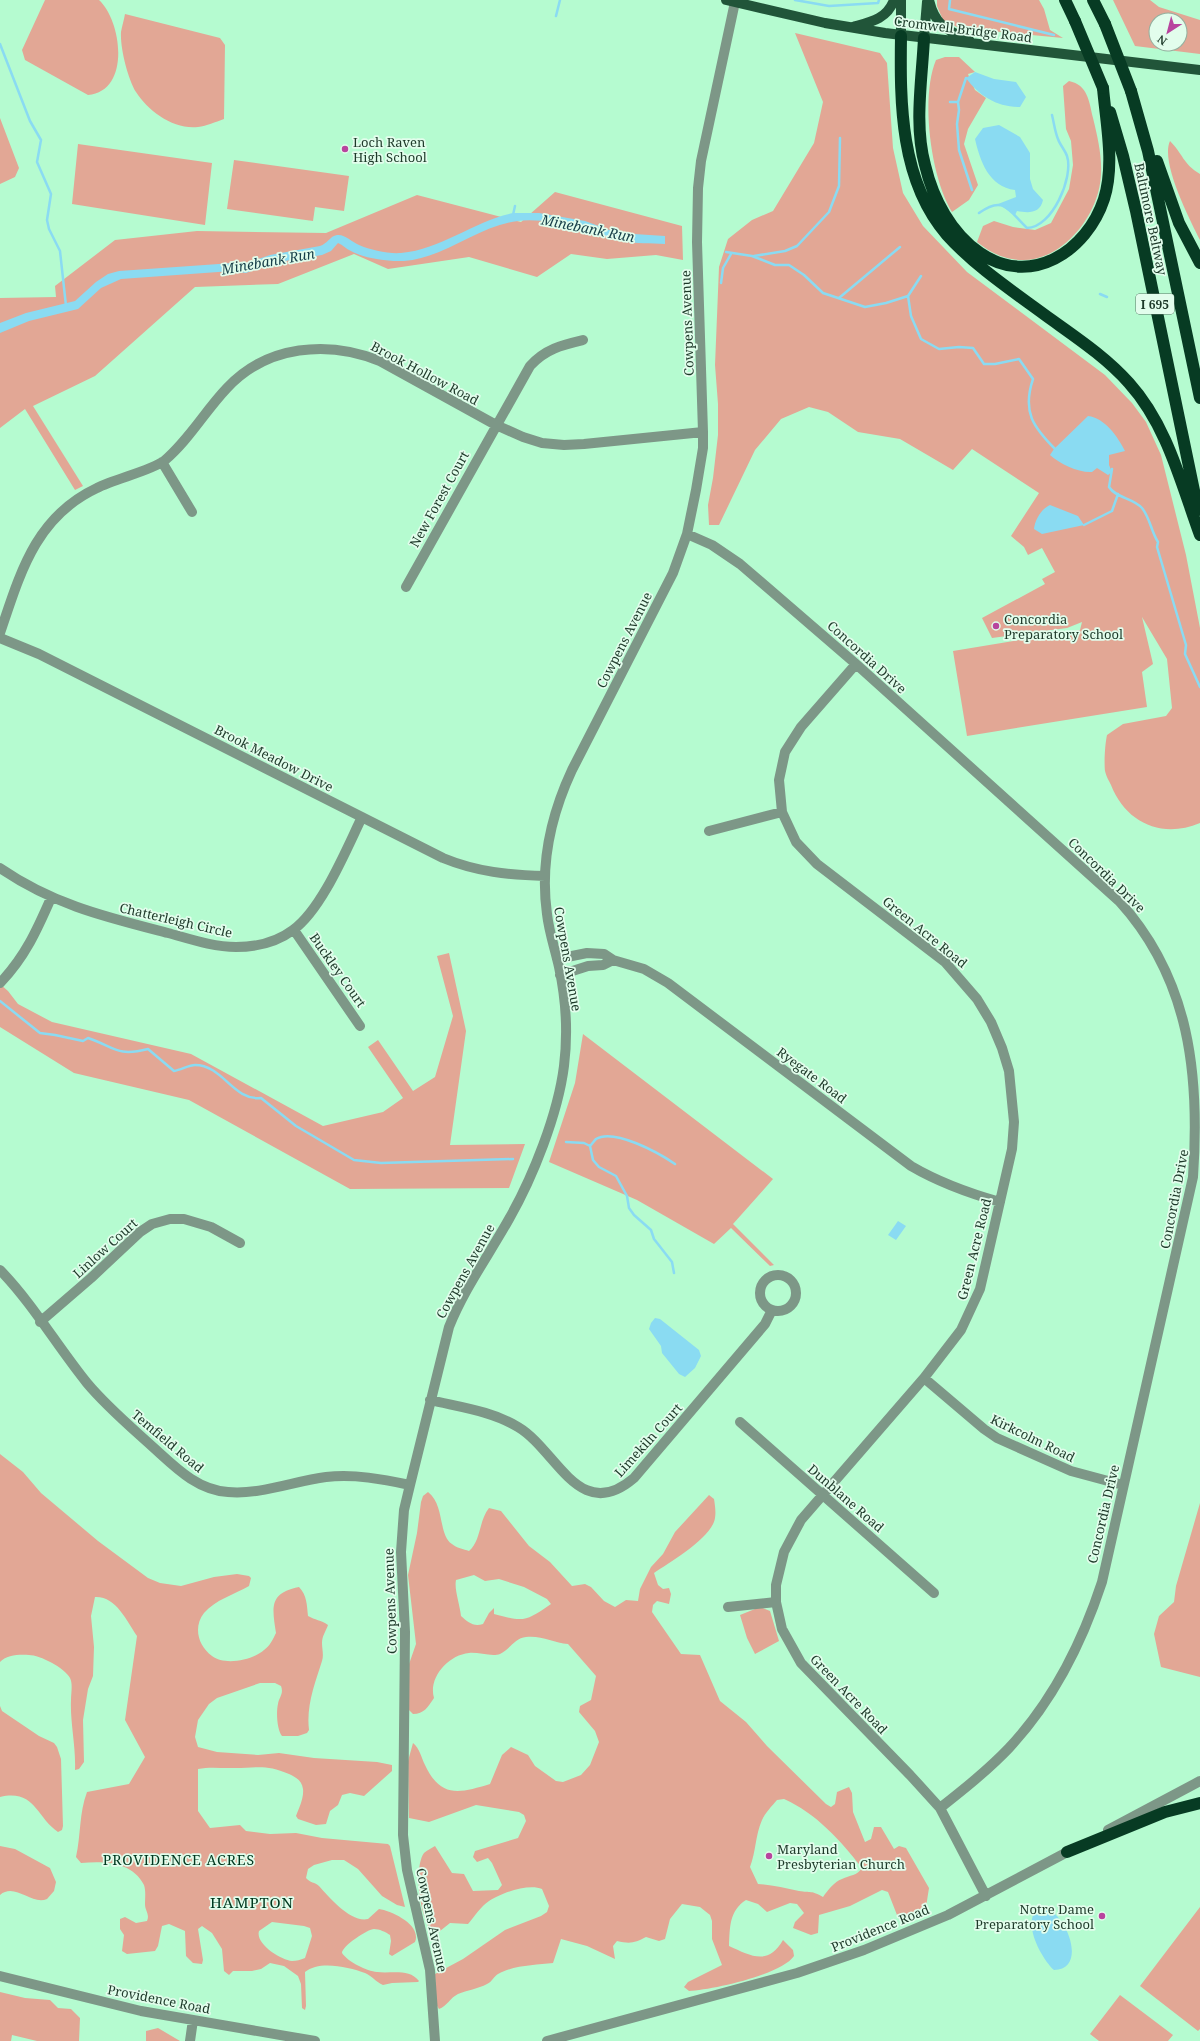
<svg xmlns="http://www.w3.org/2000/svg" width="1200" height="2041" font-family="'Noto Serif',serif">
  <style>
    .green { fill: #e2a795; fill-rule: evenodd }
    .water { fill: #8adbf2 }
    .lines { fill: none; stroke-linecap: round; stroke-linejoin: round }
    .stream { stroke: #8adbf2; stroke-width: 2.5 }
    .minor { stroke: #7d9787; stroke-width: 10 }
    .major { stroke: #215539; stroke-width: 10 }
    .highway { stroke: #073b23; stroke-width: 12 }
    .highway-bridge { stroke: #073b23; stroke-width: 12 }
    .poi-dot { fill: #b8449e; stroke: #e2fdec; stroke-width: 1.5 }
    .labels { text-anchor: middle; dominant-baseline: central; stroke-width: 3.5; stroke-linejoin: round; paint-order: stroke }
    .shield { fill: #e2fdec; stroke: #587464; stroke-width: 1 }
    .shield-label { font-size: 12px; font-weight: bold; fill: #1d3929 }
    .street-label { font-size: 13px; fill: #1d3929; stroke: #e2fdec }
    .poi-label { font-size: 13px; fill: #1d3929; stroke: #e2fdec; text-anchor: start }
    .water-label { font-size: 14px; font-style: italic; fill: #173e48; stroke: #e2fdec }
    .neighbourhood-label { font-size: 14px; letter-spacing: 1px; fill: #00381f; stroke: #e2fdec }
    .quarter-label { font-size: 15px; letter-spacing: 1px; fill: #00381f; stroke: #e2fdec }
  </style>
  <rect width="100%" height="100%" fill="#b5fbd0"/>
  <path class="green" d="M45,0h54c23,21 32,91 -11,95l-63,-35 -3,-10z
    M937,0h102l5,9 6,21 13,8 -104,-10 -16,-8 -6,-14z
    M1113,0h37l9,7 41,13v34l-65,-8zM1156,20h24v24h-24z
    M125,14l95,24 5,7 -1,74c-9,3 -17,7 -26,8 -24,3 -50,-16 -62,-35 -8,-13 -16,-44 -15,-60 1,-6 3,-12 4,-18z
    M795,33l85,20 7,10 6,85 10,45 20,33 44,46 138,103 27,28 14,19 15,33 25,100 14,73v195c-38,16 -74,0 -89,-38 -2,-4 -5,-9 -6,-14 -1,-9 0,-27 2,-36l16,-11 43,-8 6,-8 -5,-49 -25,-42 11,47 -11,8 5,35 -180,29 -14,-85 127,-21 2,-8 -15,6 -75,10 -10,-20 63,-34 -3,-5 13,-7 -13,-24 -14,7 -4,-8 -13,-11 28,-43 -67,-44 -19,21 -53,-31 -42,-7 -30,-20 -19,-5 -28,12 -26,31 -36,75h-10l-1,-20 5,-27 5,-43v-31l-3,-39 4,-98 9,-28 24,-19 21,-9 41,-68 9,-41z
    M945,57h14l16,15 -7,2 7,16 11,8 -18,31 -4,15 14,41 -9,15 -17,12c-21,-34 -32,-114 -16,-152z
    M1069,81c19,4 20,20 24,37 6,25 12,50 5,75 -10,36 -46,74 -86,66 -13,-2 -25,-9 -35,-17l6,-16 11,-5 19,6 22,3 16,-7 18,-34 4,-24 -2,-24 -5,-12 -3,-43z
    M0,118l19,50 -4,9 -15,7z
    M1170,141c13,13 13,23 30,33v66c-10,-20 -40,-78 -30,-99z
    M78,144l134,19 -7,62 -133,-21z
    M234,160l115,16 -5,35 -29,-4 -2,14 -86,-12z
    M555,192l127,34 1,34 -27,-5 -49,4 -36,-5 -34,23 -68,-20 -81,12 -34,-15 -76,30 -83,3 -100,89 -62,30 50,80 -8,4 -50,-81 -25,19v-130l56,-1 -1,-11 60,-46 82,-9 129,2 91,-38 104,27z
    M449,953l17,78 -16,114 75,-1 -16,44 -159,1 -161,-89 -115,-27 -74,-46v-43l8,7 10,13 34,18 139,32 132,72 60,-14 20,-14 -35,-51 10,-7 35,51 22,-14 18,-61 -16,-60z
    M583,1034l190,145 -40,45 41,41 -4,1 -39,-38 -17,16 -77,-44 -88,-38 26,-79z
    M0,1454l23,18 18,21 57,48 50,37 12,5 21,3 33,-9 23,-3 12,2 2,2 -2,8c-14,8 -34,14 -45,27 -11,14 -6,33 8,43 13,10 41,4 52,-6 6,-4 9,-11 12,-17 -4,-26 -7,-40 23,-46 8,8 8,19 9,29 7,4 13,4 20,9 -2,6 -6,11 -6,18 0,6 2,12 0,18 -7,22 -16,45 -13,69l-2,3 -9,3h-16c-5,-6 -6,-24 -4,-32 1,-7 6,-10 3,-18l-6,-3h-15l-43,15 -8,6 -11,16 -3,17 3,10 19,5 41,3 21,-2 35,5 63,4 15,3v6l-28,25 -14,-3 -8,2 -4,10 -8,6 -4,13 -10,1 -18,-6 -2,-3c3,-8 8,-18 7,-27 -1,-8 -7,-12 -14,-15 -25,-11 -35,-5 -60,-6 -11,0 -21,-1 -31,1v42l12,17 30,-3 6,6 24,3 26,-1 26,5 66,6 2,2 15,61 -8,-2 -15,-9 -24,-27 -14,-9h-12l-18,5 -6,4 -2,9c4,5 9,4 13,8 11,12 32,37 49,33l11,-10c13,2 43,16 36,33l-23,14 -3,-2 2,-13 -1,-6c-4,-3 -11,-6 -16,-6 -6,0 -32,17 -32,24 6,9 25,18 35,19 14,2 32,-4 42,9l-1,1 -26,1 -9,2c-7,-3 -11,-9 -18,-12 -16,-6 -46,-13 -60,-1l1,34 -1,4 -3,-2 -1,-24 -3,-8 -14,-10 -14,-3 -9,6 -9,2h-19l-4,4 -5,-4 -2,-22 -10,-16 -10,-7 -4,3 5,31 -1,4 -9,-1 -7,-7 -1,-25 -16,-7 -7,2 -4,20 -3,5 -28,3 -5,-3 2,-16 -4,-6v-10l5,-2 11,6 11,-2c3,-7 -2,-10 -2,-17 0,-6 1,-13 -1,-19 -12,-24 -41,-24 -63,-22l-5,-6c5,-22 3,-44 11,-65l42,-8 16,-27 -20,-37 12,-84c-11,-16 -21,-40 -42,-39l-4,19 3,31 -1,29 -5,13 -5,31 1,42 -5,7 -4,1c1,-24 -5,-47 -4,-70 0,-7 2,-16 -1,-22 -5,-10 -30,-23 -41,-23 -9,-1 -23,0 -29,7zM272,1922l32,4 6,2 2,8 -7,22c-5,2 -8,3 -13,3 -11,-1 -37,-17 -33,-30z
    M428,1492c17,13 10,43 24,52 4,4 12,5 17,7 12,-10 10,-31 20,-43l12,3 28,35 21,16 22,24 13,-2 6,3 13,14 11,6 11,-7 12,1 2,-12 11,-22 12,-13 12,-22 34,-37 5,4c1,6 2,13 1,19 -3,20 -45,44 -61,55l4,12 5,4 6,-1 2,6 -2,10 -12,-3 -4,4 -1,7 29,42 19,1 20,46 26,21 21,24 59,58 5,3 4,-3 2,-12 12,-5 3,6 1,19 12,30 6,-3 3,-12h7l13,22 5,-3 7,2 23,40 -3,19 -22,11 -7,-3 -9,-23 -6,-2 -32,16 -31,9 -1,18 -7,2 -18,-7 2,-6 9,-9 -7,-9 -7,-1 -23,9 -9,-8 -12,-4c-17,11 -16,27 -17,46 22,10 39,20 54,-6l10,10 1,6c-13,19 -82,34 -105,35l-5,-4 4,-5 34,-17 -10,-26v-18l-2,-6 -10,-8 -18,-3 -12,15 -5,20 -6,2 -13,-4c-11,6 -16,7 -29,4l-4,5 2,13 -28,-13 -26,-7 -8,24c-17,2 -39,2 -55,11 -4,2 -6,8 -11,10 -9,5 -20,6 -29,10 -8,4 -11,12 -19,15l-3,-5 -1,-30 28,-15 42,-29 36,-14 6,-4 2,-6 -7,-17c-13,-6 -41,4 -53,12 -8,5 -15,16 -21,23l-18,-1 -15,12c-15,-12 -22,-67 -11,-82 3,-3 8,-5 11,-7l17,27 12,1 9,17 25,-1 4,-5 -10,-22 -4,-5 -11,4 -4,-5 2,-6 43,-13 8,-17 -2,-6 -5,-3 -43,-7 -47,17 -20,-4 -1,-57 5,-18c7,6 8,14 12,22 16,34 35,28 65,19l12,-29 9,-8 17,8 7,11 21,15 7,1 18,-7 9,-10 9,-23 -4,-11 -16,-19 1,-6 11,-6 5,-24 -28,-32c-14,-1 -27,-9 -42,-7 -11,1 -17,13 -26,17 -8,3 -22,-2 -31,-1 -21,2 -41,25 -35,45 -6,9 -10,16 -21,16l-5,-5v-42l8,-23 -8,-69 9,-42 4,-31 2,-6zM474,1575l11,6 14,-2 25,8 23,12 4,5c-26,18 -27,18 -57,10v-6l-5,5 -6,11c-10,3 -15,-2 -22,-8 -1,-11 -7,-27 -5,-36zM784,1799c32,14 57,42 78,69 -5,8 -12,7 -20,11 -8,3 -14,11 -19,18 -12,-7 -12,-4 -24,-6 -14,-3 -27,-6 -41,-7l-8,-17c6,-15 5,-31 12,-47 3,-7 10,-14 15,-20z
    M1200,1503v174l-39,-10 -7,-33 5,-18 15,-14 2,-16z
    M760,1607l10,4 9,30 -24,13 -8,-16 -7,-23z
    M0,1706l2,5 37,25 15,7 3,4 4,12 2,67 -1,4 -4,2c-22,-15 -23,-43 -58,-35z
    M0,1846l15,3 35,19 6,14 -2,9 -7,8c-15,7 -32,-17 -47,-4z
    M1200,1907v122l-2,2 -58,-45z
    M0,1992l25,6 25,2 8,8 13,1 9,9 -1,23h-42l-25,-6 -1,6h-11z
    M1120,1995l53,40 -5,6h-69l-9,-7z
    M158,2028l22,13h-34v-10z"/>
  <path class="water" d="M975,72l19,7 22,3 10,15 -6,10c-23,0 -41,-11 -54,-29z
    M999,125l21,12 10,16v26l3,10 10,11c-3,14 -15,13 -26,11l-2,4 -17,-11 18,-7 -1,-7c-26,-3 -35,-29 -40,-51l8,-11z
    M513,213h26l46,8 38,14 11,-1 31,2v8c-14,-1 -29,0 -43,-3 -31,-8 -70,-24 -104,-20 -40,4 -78,41 -120,40 -14,0 -34,-3 -47,-10 -5,-2 -8,-6 -13,-8l-7,8 -9,4 -49,8 -27,10 -14,-2 -111,8 -20,9 -23,21 -49,12 -29,12v-10l26,-10 49,-12 21,-19 12,-8 11,-3 114,-8 11,1 26,-9 50,-9c7,-2 10,-10 17,-11 8,-1 15,7 22,10 12,5 29,9 42,8 41,-4 73,-32 112,-40z
    M1088,416c17,2 30,21 37,35l-16,4v10l3,7 -4,3 -11,-7 -5,4c-13,1 -32,-8 -42,-17l4,-6z
    M1050,505l28,11 6,9 -42,9 -8,-5c1,-9 7,-20 16,-24z
    M898,1221l8,5 -10,14 -8,-5z
    M655,1318l5,1 39,31 2,6 -6,12 -10,9 -6,-3 -17,-21 -1,-7 -12,-17 2,-6z
    M1041,1907c25,2 48,63 13,63 -13,-12 -35,-52 -13,-63z"/>
  <g class="lines">
    <path class="stream" d="M795,0l34,6 49,-3 1,-3
      M950,0l-1,9 105,26
      M556,16l4,-16
      M0,44l30,77 11,19 -4,22 14,32 -4,26 2,9 11,22 6,55
      M966,78l-8,24 1,8 -2,14 2,26 13,40
      M950,102h8
      M979,213c25,-18 29,-3 48,15 25,0 47,-51 40,-72 -2,-6 -7,-11 -9,-17 -3,-7 -4,-16 -6,-24
      M513,215l2,-9
      M726,252l26,4 23,9h14l15,10 19,18 42,14 21,-4 22,-7 3,20 10,23 18,10 20,-2 14,1 11,16h11l24,-5 14,20c-11,33 0,48 23,71
      M754,256l31,-5 12,-5 32,-34 10,-26 1,-48
      M721,283l2,-15 8,-14
      M1100,294l7,3
      M908,296l13,-20
      M839,298l61,-51
      M1112,469l-3,18c7,11 24,11 33,21 8,10 9,23 16,34l-1,5 29,98 -1,9 15,33
      M1084,525l28,-14 6,-17
      M0,1001l40,32 15,2 28,6 5,-3c27,9 28,19 60,11l26,22c7,-1 15,-6 21,-6 28,0 38,36 66,33l35,28 58,34 27,3 132,-4
      M566,1142l18,1 6,3 3,14 6,7 17,9 11,20 2,12 5,7 17,15 3,9 18,23 2,11
      M590,1146c2,-2 4,-5 6,-7 18,-11 63,14 79,25"/>
    <path class="minor" d="M162,462l30,50
      M687,534l25,11 28,19 116,100 263,237c71,78 81,174 74,276l-91,405c-20,61 -49,119 -93,166 -21,22 -45,41 -69,60
      M406,587l124,-221c15,-17 32,-21 53,-26
      M0,633c20,-59 35,-116 97,-145 17,-9 53,-17 67,-27 25,-21 41,-50 63,-73 40,-43 101,-48 153,-27l116,64 27,12 19,6 22,2 20,-1 119,-12
      M0,638l39,16 404,204c34,14 66,17 102,18
      M856,664l-55,63 -16,25 -6,28 3,32 14,30 21,22 128,98 32,37 14,23 11,26 7,23 5,51 -2,27 -32,140 -19,41 -37,48 -123,142 -17,32 -8,33v17l6,27 19,34 109,112 30,33 46,88
      M709,831l73,-19
      M0,868c54,37 106,49 168,65 22,6 45,14 68,14 20,0 41,-5 57,-17 29,-21 53,-80 69,-113
      M294,930l66,96
      M557,959l30,-6 17,1 9,6 31,9 24,14 243,183c29,17 57,27 89,36
      M560,975l28,-9 15,-1 10,-5
      M0,983c25,-26 37,-53 51,-85
      M0,1270c33,34 57,76 87,113 20,24 44,44 67,65 21,19 43,42 74,44 32,3 66,-11 98,-15 29,-3 56,2 84,8
      M760 1293a18 18 0 1 1 36 0a18 18 0 1 1-36 0Z
      M40,1322l51,-44 49,-46 12,-8 18,-5h14l27,8 29,16
      M924,1378l60,51 13,9 74,33 52,14
      M430,1400c29,7 62,11 88,27 39,23 61,98 116,51l131,-154 7,-14
      M740,1422l194,171
      M728,1607l48,-5
      M1108,1830l92,-49
      M0,1976l141,35 174,30
      M190,2041l3,-21
      M435,2041l-5,-71 -23,-100 -4,-35 2,-203 -4,-80 3,-42 6,-25 39,-158c15,-38 40,-72 60,-108 24,-42 49,-105 55,-153 4,-33 2,-67 -5,-99 -4,-18 -10,-35 -12,-53 -7,-50 4,-99 25,-144l101,-197 14,-39 9,-44 7,-42v-16l-6,-190 1,-54 3,-27 34,-159
      M547,2041l250,-68 67,-23 84,-35 125,-66"/>
    <path class="major" d="M726,0l99,23 60,10 315,37
      M929,0c6,26 18,30 41,41
      M853,27c18,-5 34,-8 41,-27
      M901,36v-36
      M924,38l3,-36"/>
    <path class="highway" d="M1065,0l10,21
      M1093,0l12,24
      M901,36c-1,67 -1,145 46,199 28,31 64,55 98,80 29,21 60,41 84,68 38,42 52,100 71,152
      M924,38c-2,42 -10,87 1,127 8,34 26,68 55,88 51,35 107,-2 124,-54 11,-34 2,-76 -1,-111
      M1131,91l17,60 52,247
      M1110,112l13,44 13,55 62,299
      M1157,161l22,62 21,40
      M1067,1852l98,-40 35,-9"/>
    <path class="highway-bridge" d="M1075,21l28,67
      M1105,24l26,67"/>
  </g>
  <g class="poi-dot">
    <circle cx="345" cy="149" r="4"/>
    <circle cx="996" cy="626" r="4"/>
    <circle cx="769" cy="1856" r="4"/>
    <circle cx="1102" cy="1916" r="4"/>
  </g>
  <g class="labels">
    <rect class="shield" x="1136" y="294" width="38" height="20" rx="3"/>
    <g class="shield-label">
      <text x="1155" y="304">I 695</text>
    </g>
    <g class="street-label">
      <text transform="translate(963 29) rotate(7)">Cromwell Bridge Road</text>
      <text transform="translate(1151 219) rotate(78)">Baltimore Beltway</text>
      <text transform="translate(687 323) rotate(-92)">Cowpens Avenue</text>
      <text transform="translate(425 373) rotate(28)">Brook Hollow Road</text>
      <text transform="translate(439 499) rotate(-61)">New Forest Court</text>
      <text transform="translate(624 640) rotate(-63)">Cowpens Avenue</text>
      <text transform="translate(867 657) rotate(42)">Concordia Drive</text>
      <text transform="translate(274 758) rotate(27)">Brook Meadow Drive</text>
      <text transform="translate(1107 875) rotate(44)">Concordia Drive</text>
      <text transform="translate(176 920) rotate(13)">Chatterleigh Circle</text>
      <text transform="translate(925 932) rotate(39)">Green Acre Road</text>
      <text transform="translate(568 959) rotate(80)">Cowpens Avenue</text>
      <text transform="translate(338 970) rotate(55)">Buckley Court</text>
      <text transform="translate(812 1075) rotate(37)">Ryegate Road</text>
      <text transform="translate(1174 1199) rotate(-79)">Concordia Drive</text>
      <text transform="translate(105 1248) rotate(-42)">Linlow Court</text>
      <text transform="translate(974 1249) rotate(-76)">Green Acre Road</text>
      <text transform="translate(465 1271) rotate(-61)">Cowpens Avenue</text>
      <text transform="translate(1033 1438) rotate(26)">Kirkcolm Road</text>
      <text transform="translate(648 1440) rotate(-48)">Limekiln Court</text>
      <text transform="translate(168 1441) rotate(40)">Temfield Road</text>
      <text transform="translate(846 1498) rotate(41)">Dunblane Road</text>
      <text transform="translate(1103 1514) rotate(-77)">Concordia Drive</text>
      <text transform="translate(390 1601) rotate(-92)">Cowpens Avenue</text>
      <text transform="translate(849 1694) rotate(46)">Green Acre Road</text>
      <text transform="translate(432 1920) rotate(78)">Cowpens Avenue</text>
      <text transform="translate(880 1928) rotate(-22)">Providence Road</text>
      <text transform="translate(159 1999) rotate(11)">Providence Road</text>
    </g>
    <g class="poi-label">
      <text x="353" y="142">Loch Raven<tspan x="353" dy="15">High School</tspan></text>
      <text x="1004" y="619">Concordia<tspan x="1004" dy="15">Preparatory School</tspan></text>
      <text x="777" y="1849">Maryland<tspan x="777" dy="15">Presbyterian Church</tspan></text>
      <text x="1094" y="1909" text-anchor="end">Notre Dame<tspan x="1094" dy="15">Preparatory School</tspan></text>
    </g>
    <g class="water-label">
      <text transform="translate(588 228) rotate(11)">Minebank Run</text>
      <text transform="translate(268 261) rotate(-10)">Minebank Run</text>
    </g>
    <g class="neighbourhood-label">
      <text x="179" y="1859">PROVIDENCE ACRES</text>
    </g>
    <g class="quarter-label">
      <text x="252" y="1902">HAMPTON</text>
    </g>
  </g>
  <g transform="translate(1168 32) rotate(216)"><circle r="19" fill="#e2fdec" stroke="#93af9e"/>
  <path d="M0-3L7 15L0 10L-7 15Z" fill="#b8449e"/>
  <text y="-6" font-size="11" font-weight="bold" text-anchor="middle" fill="#1d3929">N</text>
  </g>
</svg>
